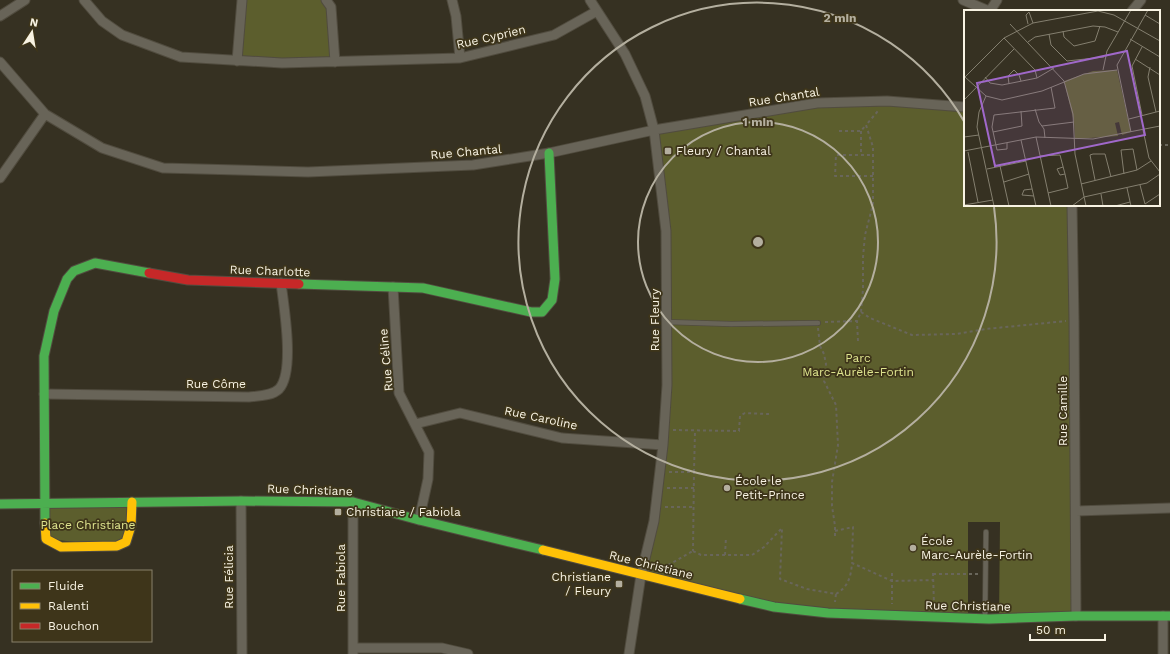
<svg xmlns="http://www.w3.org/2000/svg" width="1170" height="654" font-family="'Work Sans',sans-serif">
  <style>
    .green { fill: #5c5e2d }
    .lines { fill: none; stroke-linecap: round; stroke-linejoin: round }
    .lane-casing { stroke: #514c3f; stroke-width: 6 }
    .street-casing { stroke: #514c3f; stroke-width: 11 }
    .fast-casing { stroke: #514c3f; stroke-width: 11 }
    .slow-casing { stroke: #514c3f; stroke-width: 11 }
    .jam-casing { stroke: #514c3f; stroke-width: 11 }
    .path { stroke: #69665b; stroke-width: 2; stroke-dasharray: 3 3; stroke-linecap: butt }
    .lane { stroke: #686458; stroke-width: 4.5 }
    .street { stroke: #686458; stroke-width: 9 }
    .fast { stroke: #4caf50; stroke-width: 9 }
    .slow { stroke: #ffc107; stroke-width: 9 }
    .jam { stroke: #c62828; stroke-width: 9 }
    .ring { fill: none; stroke: #b4af9f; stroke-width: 2 }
    .poi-dot { fill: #b4af9f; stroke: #3e351a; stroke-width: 1.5 }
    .labels { text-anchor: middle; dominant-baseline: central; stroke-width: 3.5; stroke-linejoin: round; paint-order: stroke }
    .street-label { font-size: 12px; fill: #f8f3e3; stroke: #3e351a }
    .poi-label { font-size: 12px; fill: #f8f3e3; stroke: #3e351a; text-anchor: start }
    .park-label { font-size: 12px; fill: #dee48e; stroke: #3e351a }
    .inset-road { fill: none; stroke: #847f6f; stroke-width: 1 }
    .view { fill: #a068ca; fill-opacity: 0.15; stroke: #a068ca; stroke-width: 2 }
    .inset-edge { fill: none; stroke: #f8f3e3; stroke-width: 2 }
    .centre { fill: #b4af9f; stroke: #3e351a; stroke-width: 2 }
    .ring-label { font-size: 12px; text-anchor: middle; font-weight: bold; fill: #b4af9f; stroke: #3e351a; stroke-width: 3.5; stroke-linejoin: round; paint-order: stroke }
  </style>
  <rect width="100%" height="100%" fill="#363122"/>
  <path class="green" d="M242,0h84l9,62 -98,-1z
    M817,103l148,4v98h107l4,411 -77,3 1,-97h-32v97l-140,-6 -187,-38 22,-130 3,-214 -12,-101z
    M132,502l-1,24 -14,20 -71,-7 -2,-36z"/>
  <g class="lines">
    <defs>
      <path id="lane" d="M667,322l64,2 87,-1
        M985,617l1,-85"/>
      <path id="street" d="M84,0l18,21 20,14 59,22 101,6 178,-5 94,-23 43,-24
        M326,0l5,7 4,55
        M452,0l4,16 4,42
        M590,0l35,54 20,42 9,34 12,101 1,154 -4,60 -9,76 -13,54 -12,79
        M963,0l26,11
        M990,11l7,-11
        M1132,11l9,-11
        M0,16l25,-16
        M237,61l5,-61
        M0,62l45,52 57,34 61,20 145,4 165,-7 76,-12 105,-23 163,-27 70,-2 78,6
        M0,178l45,-64
        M1072,205l2,116 2,295
        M393,287l6,106 30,59 -1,27 -9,41
        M44,394l205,3c9,-1 23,-1 30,-8 16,-17 5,-82 2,-106
        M415,424l45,-11 102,25 101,7
        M241,501l1,153
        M353,502v152
        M1076,511l94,-3
        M1163,616v38
        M353,648h89l26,6"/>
      <path id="fast" d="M299,284l124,4 108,24h11l10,-12 3,-21 -6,-126
        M0,504l241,-3 112,1 66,18 124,30
        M45,523l-1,-167 10,-45 13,-32 7,-8 21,-8 54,10
        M740,599l34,8 54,6 161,6 87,-3h94"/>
      <path id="slow" d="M45,523l1,16 15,8 56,-1 9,-4 5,-16 1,-24
        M543,550l197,49"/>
      <path id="jam" d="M149,273l39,7 111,4"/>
    </defs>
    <use href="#lane" class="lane-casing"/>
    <use href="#street" class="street-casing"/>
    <use href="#fast" class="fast-casing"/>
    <use href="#slow" class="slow-casing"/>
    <use href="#jam" class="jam-casing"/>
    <path class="path" d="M839,131h22l5,-6
      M861,131v24
      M1159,145h11
      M873,176h-38l1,-21h38
      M861,312l9,6 42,17 44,-1 30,-5 80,-8
      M825,322l32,-1
      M818,328l2,18 4,8 2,10 -2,17 12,24 2,40 -6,37v24l3,20v11
      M858,341l-1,-20 4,-9 2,-23v-32l2,-22 8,-31v-57l-7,-22 12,-14
      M673,430l66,1 1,-15 5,-3 24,1
      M669,472h25l-1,79
      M694,472l1,-41
      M667,488h27
      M665,507h29
      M835,531l18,-4 -1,36
      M693,551l8,4h51l12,-8 18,-19 -2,51 27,10 29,5 -1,8
      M725,555l1,-18
      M663,568l30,-17
      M892,573v31
      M933,573l1,32
      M933,574h45
      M836,594c12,-7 15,-17 16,-31l40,18 42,-1"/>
    <use href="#lane" class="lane"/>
    <use href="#street" class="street"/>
    <use href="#fast" class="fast"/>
    <use href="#slow" class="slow"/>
    <use href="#jam" class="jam"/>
  </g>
  <g class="ring">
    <circle cx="758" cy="242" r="120"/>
    <path d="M994 207A239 239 0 1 1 965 123"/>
  </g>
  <g class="poi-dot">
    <rect x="664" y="147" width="8" height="8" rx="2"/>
    <circle cx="727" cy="488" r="4"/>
    <rect x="334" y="508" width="8" height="8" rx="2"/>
    <circle cx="913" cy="548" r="4"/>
    <rect x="615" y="580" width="8" height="8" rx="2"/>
  </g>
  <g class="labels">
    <g class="street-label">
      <text transform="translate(491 37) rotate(-13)">Rue Cyprien</text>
      <text transform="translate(784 97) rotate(-9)">Rue Chantal</text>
      <text transform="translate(466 152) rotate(-5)">Rue Chantal</text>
      <text transform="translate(270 271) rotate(2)">Rue Charlotte</text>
      <text transform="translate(655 320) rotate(-90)">Rue Fleury</text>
      <text transform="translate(386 360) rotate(-95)">Rue Céline</text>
      <text x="216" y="384">Rue Côme</text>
      <text transform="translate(1063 411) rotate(-90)">Rue Camille</text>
      <text transform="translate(541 418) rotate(12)">Rue Caroline</text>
      <text transform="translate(310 490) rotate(2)">Rue Christiane</text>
      <text transform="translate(651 565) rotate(14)">Rue Christiane</text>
      <text transform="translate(229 577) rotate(-90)">Rue Félicia</text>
      <text transform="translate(341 578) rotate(-90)">Rue Fabiola</text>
      <text transform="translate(968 606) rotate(1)">Rue Christiane</text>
    </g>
    <g class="poi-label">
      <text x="676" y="151">Fleury / Chantal</text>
      <text x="735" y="481">École le<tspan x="735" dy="14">Petit-Prince</tspan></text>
      <text x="346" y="512">Christiane / Fabiola</text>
      <text x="921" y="541">École<tspan x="921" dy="14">Marc-Aurèle-Fortin</tspan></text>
      <text x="611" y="577" text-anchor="end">Christiane<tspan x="611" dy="14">/ Fleury</tspan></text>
    </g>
    <g class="park-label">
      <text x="858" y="358">Parc<tspan x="858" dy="14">Marc-Aurèle-Fortin</tspan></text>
      <text x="88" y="525">Place Christiane</text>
    </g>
  </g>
  <g transform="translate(964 10)">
    <rect width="196" height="196" fill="#363122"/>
    <path d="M153,60l14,62 -9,3 -3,-13 -4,1 3,13 -43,3 -1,-17 -10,-41 29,-10z" fill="#5c5e2d"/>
    <path class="inset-road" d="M181,5l15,9M46,14l54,57 9,33 2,40 11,52M64,14l-2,-9 3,-3 4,11M99,21l1,6 10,9 21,-5 5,-15M85,24l2,11 16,16 37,-4M40,28l31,32 2,8M166,29l30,18M64,32l7,-5 58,-11 12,1 13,5M178,37l-10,19 10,49M171,49l25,16M186,57l-2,10 8,35M139,60l4,-19 24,-41M1,67l21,19 16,4 40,-9 42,-17 33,-4M21,67l5,6 12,2 35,-7 17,-10M0,68l40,-40 29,-15 65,-12 16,4 46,26M45,74l-1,-8 6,-6 5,5 2,6M22,86l-7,16 -2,15 17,79M0,90l50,-51M71,99l4,13 5,7 1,9M165,109l31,-8M78,116l32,-4M179,120l6,28 11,14M29,122l29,-6 -1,-15M167,122l-14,-67 31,-55M0,127l15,-2M72,127l15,69M57,130l15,66M43,133v6l-10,1 -5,-23 2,-12 61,-7 -4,-21M0,141l72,-14 57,2 67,-13M4,142l10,50M76,146l20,-1 5,19 3,14 -20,5M36,156l9,40M99,157l-6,2 3,6 5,-1M23,159l39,-8M160,164l-3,-24 12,-1 4,21M131,170l-5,-25 3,-1h12l6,23M40,172l25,-8M117,174l56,-14 14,-9M176,175l5,19 15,-10M163,178l4,18M68,179l-8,1 -2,5 12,1M137,184l2,12M0,195l29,-5M108,196l12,-9 63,-14 13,-9M151,196l15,-4"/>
    <path class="view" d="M163,41l18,84 -150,31 -18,-83z"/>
    <rect width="196" height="196" class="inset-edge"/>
  </g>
  <circle cx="758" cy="242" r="6" class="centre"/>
  <g class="ring-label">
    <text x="840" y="22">2 min</text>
    <text x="758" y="126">1 min</text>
  </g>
  <rect x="12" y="570" width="140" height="72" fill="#3e351a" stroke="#88816a"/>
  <rect x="20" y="583" width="20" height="6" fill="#4caf50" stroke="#88816a"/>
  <text x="48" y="590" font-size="12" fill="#f8f3e3">Fluide</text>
  <rect x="20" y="603" width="20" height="6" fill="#ffc107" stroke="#88816a"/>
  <text x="48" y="610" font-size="12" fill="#f8f3e3">Ralenti</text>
  <rect x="20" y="623" width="20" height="6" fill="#c62828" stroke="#88816a"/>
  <text x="48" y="630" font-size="12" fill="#f8f3e3">Bouchon</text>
  <g transform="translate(32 32) rotate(12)" stroke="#3e351a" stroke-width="3" paint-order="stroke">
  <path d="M0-3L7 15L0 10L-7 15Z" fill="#f8f3e3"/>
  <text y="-6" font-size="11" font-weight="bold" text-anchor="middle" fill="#f8f3e3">N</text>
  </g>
  <path d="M1030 634v6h75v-6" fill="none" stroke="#f8f3e3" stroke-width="2"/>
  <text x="1036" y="634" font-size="12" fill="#f8f3e3" stroke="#3e351a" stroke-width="3" paint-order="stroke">50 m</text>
</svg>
